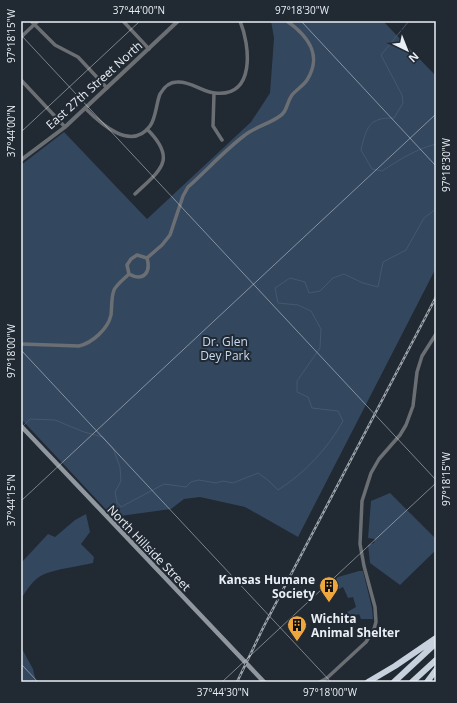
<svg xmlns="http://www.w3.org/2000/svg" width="457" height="703" font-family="'Open Sans',sans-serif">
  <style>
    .green { fill: #33475f }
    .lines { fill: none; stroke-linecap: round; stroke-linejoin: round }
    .stream { stroke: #46586f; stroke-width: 1 }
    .minor { stroke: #6b6f74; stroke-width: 3.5 }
    .tertiary { stroke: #6b6f74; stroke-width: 4 }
    .secondary { stroke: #90979e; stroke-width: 4.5 }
    .motorway { stroke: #c7d1de; stroke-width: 6 }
    .rail-casing { stroke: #9da3aa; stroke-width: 2.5 }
    .rail { stroke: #212932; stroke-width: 1; stroke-dasharray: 3; stroke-linecap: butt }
    .ticks { fill: none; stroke: #eaeff5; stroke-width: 1; stroke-opacity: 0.45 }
    .labels { text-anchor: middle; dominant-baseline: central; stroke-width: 4; stroke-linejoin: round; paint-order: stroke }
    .street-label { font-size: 12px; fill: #eaeff5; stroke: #212932 }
    .park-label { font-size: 12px; fill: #c6daf3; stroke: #212932 }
    .poi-label { font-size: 12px; font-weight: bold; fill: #eaeff5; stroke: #212932; text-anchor: end }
    .neatline { fill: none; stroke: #eaeff5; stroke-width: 1.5 }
    .ticks-label { font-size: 10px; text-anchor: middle; fill: #eaeff5 }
  </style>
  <rect width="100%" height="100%" fill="#212932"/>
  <path class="green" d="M271,21h112l53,55v192l-138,269 -53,-30 -45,-10 -16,2 -13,10 -58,8 -92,-98v-254l43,-33 83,87 104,-97 19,-29 4,-55z
    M390,493l46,46v11l-36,35 -30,-22 -2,-18 6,-2 1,-4 -7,-1 3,-37z
    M86,514l4,18 -9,12 13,13 -1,6c-13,3 -44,7 -54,14 -8,6 -13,14 -18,22v-36l27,-29 7,3 20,-17z
    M359,571h4l9,37 1,11h-12l-2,-5 -10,4 -2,-6 9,-5 -3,-10 -5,1 -5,-11 -4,2 -2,-3 -3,3 -2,-5 5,-3 -1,-2 2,-2z
    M21,647l12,22 3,13h-15z"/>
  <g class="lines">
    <path class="stream" d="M409,21l-28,34 21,40 1,8 -9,15c-25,-1 -28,10 -33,32l11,19 10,2c17,-11 34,-22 54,-27
      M23,426l7,-7 25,1 29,12 19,5 10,11 7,19 1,14 -6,11 2,10 4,5 43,-23 22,3 5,-5 8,-2 17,3 7,-2 10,2 25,-10 11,8 9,9c27,-17 50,-42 65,-69l-5,-10 -26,-3 -4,-11 -11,-5v-11l23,-33 1,-19 -10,-18 -13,-6 -20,-2 -3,-15 15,-10 15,4 4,11 11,-2 13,-13 11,-4 19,9 15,4 5,-25 23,-12 18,-32 12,-9"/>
    <path class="minor" d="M31,21l24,24 23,12 29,31
      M123,21l26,28
      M21,37l17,-16
      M21,80l44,47
      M214,93l-1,33 9,14
      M85,108c15,15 46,44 65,18 6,-8 6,-22 10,-32 4,-7 9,-12 17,-12 14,-1 25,10 38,11 41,5 35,-48 25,-72
      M135,194c25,-24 43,-34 12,-65
      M147,258l15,-13 8,-10 13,-39 5,-9c19,-17 37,-37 57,-52 10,-8 24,-11 35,-19 8,-5 6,-13 12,-21 4,-5 11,-9 15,-15 16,-25 1,-44 -20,-59
      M129,274c15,8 22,-2 18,-16
      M129,274l-2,-9 4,-6 6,-4 10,3
      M21,344l58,2c13,-3 29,-17 32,-31 1,-8 0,-17 3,-25 3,-6 10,-11 15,-16
      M320,682l7,-4 39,-36 8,-13 2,-7 -1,-15 -11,-41 -4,-22 2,-43 9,-28 8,-14 21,-24 6,-10 7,-19 4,-34 5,-16 14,-22"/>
    <path class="tertiary" d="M21,160l44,-33 113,-106"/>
    <path class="secondary" d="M21,426l243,256"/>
    <path class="motorway" d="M368,682l27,-16 41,-28
      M394,682l42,-39
      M412,682l24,-22
      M427,682l9,-12"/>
    <defs>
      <path id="rail" d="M237,682l27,-56 172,-329"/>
    </defs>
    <use href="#rail" class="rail-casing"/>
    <use href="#rail" class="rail"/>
  </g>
  <path class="ticks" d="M301,21l135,145M21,35l415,445M21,132l119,-111M21,350l310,332M21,501l415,-387M21,664l17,18M222,682l214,-199"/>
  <defs>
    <symbol id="building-pin" viewBox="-11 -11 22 30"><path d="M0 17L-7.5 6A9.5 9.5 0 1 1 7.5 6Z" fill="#eea73c" stroke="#212932"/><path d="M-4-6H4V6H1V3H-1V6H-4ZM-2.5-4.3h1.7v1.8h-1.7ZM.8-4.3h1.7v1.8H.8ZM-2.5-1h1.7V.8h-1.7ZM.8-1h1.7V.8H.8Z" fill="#111"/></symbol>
  </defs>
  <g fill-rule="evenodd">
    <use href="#building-pin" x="318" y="575" width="22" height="30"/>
    <use href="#building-pin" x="286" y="614" width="22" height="30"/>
  </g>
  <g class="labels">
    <g class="street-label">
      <text transform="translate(94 85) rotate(-42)">East 27th Street North</text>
      <text transform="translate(149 548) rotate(46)">North Hillside Street</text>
    </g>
    <g class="park-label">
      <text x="225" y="341">Dr. Glen<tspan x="225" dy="14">Dey Park</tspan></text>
    </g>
    <g class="poi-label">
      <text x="315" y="579">Kansas Humane<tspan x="315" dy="14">Society</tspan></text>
      <text x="311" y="618" text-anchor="start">Wichita<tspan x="311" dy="14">Animal Shelter</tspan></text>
    </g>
  </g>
  <rect width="457" height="703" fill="none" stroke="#212932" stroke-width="44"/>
  <g transform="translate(407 50) rotate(137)" stroke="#212932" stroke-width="3" paint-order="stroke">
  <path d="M0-3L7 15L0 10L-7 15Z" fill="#eaeff5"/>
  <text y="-6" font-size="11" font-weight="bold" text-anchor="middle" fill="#eaeff5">N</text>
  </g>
  <rect x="22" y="22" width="413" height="659" class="neatline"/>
  <g class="ticks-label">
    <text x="139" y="14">37°44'00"N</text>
    <text x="302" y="14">97°18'30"W</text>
    <text transform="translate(11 36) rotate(-90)" y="4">97°18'15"W</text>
    <text transform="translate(11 131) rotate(-90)" y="4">37°44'00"N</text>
    <text transform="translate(446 165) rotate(-90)" y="4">97°18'30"W</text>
    <text transform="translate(11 351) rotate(-90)" y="4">97°18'00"W</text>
    <text transform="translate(446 479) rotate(-90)" y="4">97°18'15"W</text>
    <text transform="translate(11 500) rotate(-90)" y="4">37°44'15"N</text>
    <text x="223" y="696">37°44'30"N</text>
    <text x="330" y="696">97°18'00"W</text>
  </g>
</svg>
